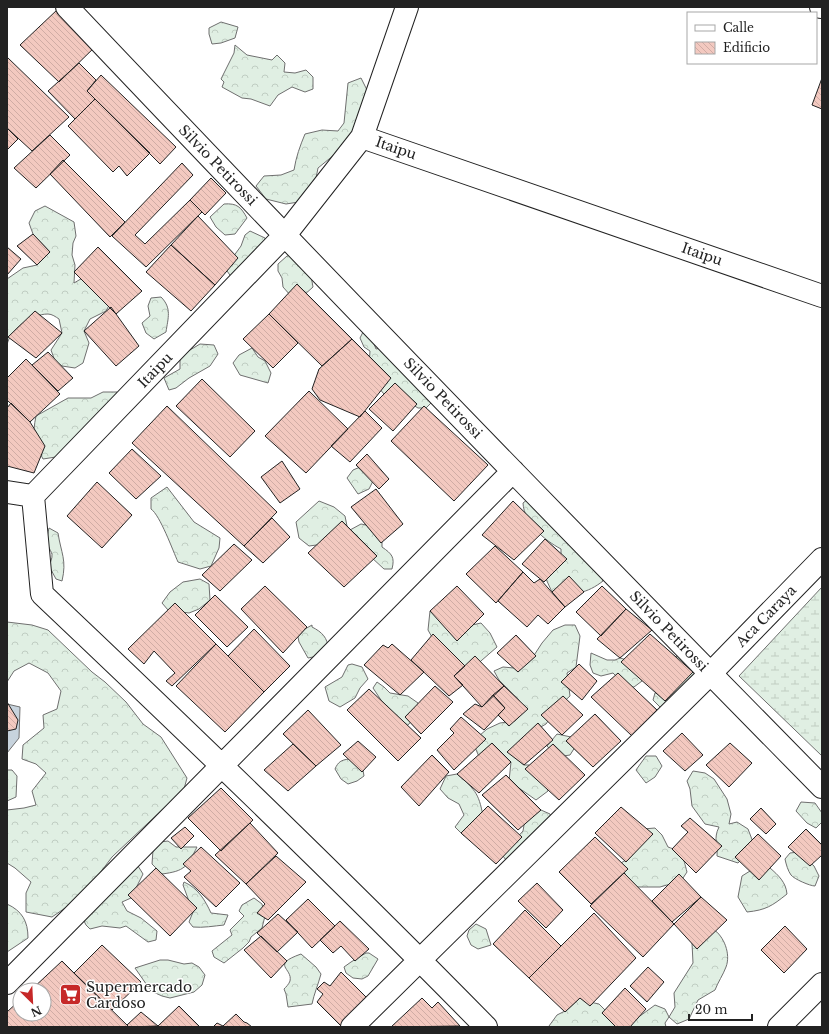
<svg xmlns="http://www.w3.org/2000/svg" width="829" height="1034" font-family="'Libre Baskerville',serif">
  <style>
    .forest { fill: url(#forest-crowns); stroke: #6f6f6f }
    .wetland { fill: url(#wetland-marsh); stroke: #6f6f6f }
    .water { fill: #c7d3dd; stroke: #6f6f6f }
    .building { fill: url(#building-back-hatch); stroke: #222 }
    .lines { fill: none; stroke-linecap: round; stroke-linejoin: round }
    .minor-casing { stroke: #222; stroke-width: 24 }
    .minor { stroke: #fff; stroke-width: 22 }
    .labels { text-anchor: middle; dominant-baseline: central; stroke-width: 3; stroke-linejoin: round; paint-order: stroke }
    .street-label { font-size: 14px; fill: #222; stroke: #fff }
    .poi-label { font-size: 14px; fill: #222; stroke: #fff; text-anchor: start }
  </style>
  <defs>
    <pattern id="forest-crowns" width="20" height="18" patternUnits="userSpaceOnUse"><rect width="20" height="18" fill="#e0efe3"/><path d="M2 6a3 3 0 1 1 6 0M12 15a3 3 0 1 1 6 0" fill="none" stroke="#c0cdc2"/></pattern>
    <pattern id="wetland-marsh" width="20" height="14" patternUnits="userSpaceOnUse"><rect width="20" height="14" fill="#e0efe3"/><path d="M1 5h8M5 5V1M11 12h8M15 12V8" fill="none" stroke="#c0cdc2"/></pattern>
    <pattern id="building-back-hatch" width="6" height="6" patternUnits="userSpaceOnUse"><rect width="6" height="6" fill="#f3c9c0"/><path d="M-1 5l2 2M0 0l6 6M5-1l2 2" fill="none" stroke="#d0aca5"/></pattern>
  </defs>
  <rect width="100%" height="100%" fill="#fff"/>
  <path class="forest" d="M221,22l17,5 -3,11 -14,5 -9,1 -3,-10v-6z
    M235,45l12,10 25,5 5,-5 8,8 -1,9 11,1 11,-3 7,7v12l-8,3 -13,-5 -14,8 -8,11 -19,-7 -9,-1 -20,-11 2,-5 -3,-3 13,-26z
    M361,78l7,14v28l-28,30 -22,18 -3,15 -10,18 -19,3 -20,-5 -10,-13 8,-10 17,-1 13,-5c2,-13 6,-24 11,-36l17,-4 16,1 6,-8 4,-40z
    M224,204c13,-1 17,3 23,14l-12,16 -10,1 -9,-8 -6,-10z
    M45,206l29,16 2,14 -3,7 -1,12 3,10 -1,18 17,-10 21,27 -6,11 -16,8 -6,12 5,12 -6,20 -8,5 -13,-2 -7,-5 -4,-11 11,-17 -3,-14c-3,-2 -7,-5 -11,-5 -17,0 -38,15 -41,31v-66l16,-11 14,-3 13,-13 -17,-18 -4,-11 6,-12z
    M250,231l15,7 4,13 -35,30 -9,-13 16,-22 4,-11z
    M292,255l19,21 2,11 -10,9h-12l-8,-9 -1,-9 -4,-7v-7l9,-8z
    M161,297c11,11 7,21 5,35l-12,7 -8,-6 -4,-10 8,-7 -2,-10 3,-8z
    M363,332l9,7 4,10 13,-3 44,55 -7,7h-8l-13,-8 -21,-6 -6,-7 -9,-22 1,-14 -6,-4 -4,-9z
    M200,344l14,1 4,9 -8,12 -21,12 -13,10 -7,2 -5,-12 16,-9v-13z
    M252,348l6,9 7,4 6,12 -3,10 -28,-8 -7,-12 6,-8z
    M103,392h14v9l-27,20 -28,35 -19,3c-9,-17 -11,-24 -7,-43l32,-18h23z
    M365,465l8,16 -4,8 -11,5 -11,-16 6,-8z
    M167,487l27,35 26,16 -1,10 -8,18 -11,3 -22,-7c-5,-11 -18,-47 -27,-53v-11z
    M528,499l72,74 3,8c-15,12 -32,16 -51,11l-6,-13 15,-15v-15c-17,-9 -37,-26 -38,-46z
    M319,501l15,6 11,9 2,10 -23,18 -15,2 -10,-8 -3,-16z
    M361,524l11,2 10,13v8c10,7 13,10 10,22h-8l-13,-12 -21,-27z
    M49,528l9,5c3,20 9,27 4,48l-6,-2 -7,-13c7,-16 0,-12 -2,-25 0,-4 1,-9 2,-13z
    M200,579l9,5 1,16 -11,9 -10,4 -21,-3 -6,-7 8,-11 13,-10z
    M441,608l31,17 9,-2 9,10 7,14 -23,20 -13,2 -28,-30 -5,-9 2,-19z
    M7,622l25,3 16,5 44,42 13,10 21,20 17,22 18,13 26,41 -3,11 -72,68 -18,24 -26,25 -16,11 -26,-5v-19l5,-11 -16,-14 -8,-5v-53l17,-2 12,-3 -4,-14 14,-18 -10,-9 -14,-5 1,-14 21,-17 -1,-13 14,-6 4,-18 -13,-18 -19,-10 -15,8 -7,11z
    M312,625v2c10,5 16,11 16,22l-10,7 -10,2 -9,-16 -1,-5 7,-8z
    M565,625h10l5,11 -4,31 -9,6 3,23 -13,12 -11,16 -14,8 -19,24 11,9h5l14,12 5,14 -12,9 -27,-19 2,-19 -13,-10 -18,7 -6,-14 5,-9 8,-7 13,-6 15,-2 9,-9 -5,-12 -20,-20 -5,-9 9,-4 11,1 17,-8 11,-17 11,-13z
    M680,651l24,16 -39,42 -5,-2 -7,-7 2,-7 7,-2 14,-34z
    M591,653l16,7h8l5,-2 7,2 13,12 2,9 -8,6h-7l-14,-14 -12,3 -8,-3 -3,-8z
    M352,664l10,3 6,12 -8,9 -5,10 -15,9 -11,-6 -4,-14 17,-10 6,-12z
    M377,682l7,5 6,6 18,3 10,7 -1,12 -10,11 -26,-26 -8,-12z
    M557,734l14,3 6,7 -7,11 -13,2 -10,-11z
    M646,756h10l6,10 -7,11 -9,6 -10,-13z
    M349,759l14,11 1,6 -7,5 -9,3 -7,-5 -6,-10c3,-7 6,-9 14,-10z
    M7,770h5l5,6 -1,21 -9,4z
    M693,771l12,2 9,6 13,20 4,15 -2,10 8,-2 11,7 5,13 -7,12 -8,9 -21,-7c1,-11 -4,-17 2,-29l-14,-3 -13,-18 -2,-17 -3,-8z
    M457,774c20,17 22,20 27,47l-20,15 -9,-9 9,-12 -5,-11 -11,-6 -8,-9 6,-13z
    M801,802l14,1 7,10v9l-6,6 -9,-5 -11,-12z
    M541,810l9,4 4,10 -45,40 -6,-8 11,-15 9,-10 1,-6 5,-6z
    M655,828l7,7 6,12c15,5 15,10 19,25l-6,9 -21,6h-22l-10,-5 -7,-19c16,-9 17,-18 22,-34z
    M168,841l8,6h21c-10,20 -12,24 -35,27l-10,-10 1,-14 7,-8z
    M799,852l15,14 5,10 -4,10c-5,0 -21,-7 -24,-11 -3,-4 -5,-11 -6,-16l5,-6z
    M138,866l5,8 -12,24 -9,4 5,9 14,7 16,13 -1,9 -8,2 -22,-16 -6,2 -18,-2 -12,3 -4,-4 -4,-8z
    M770,868c8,7 16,14 17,26 -15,12 -21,16 -40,18l-9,-15 4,-21 8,-5z
    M184,882c14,6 21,18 27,31l17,2 -4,10c-10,1 -21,3 -31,2l-4,-5 4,-10 -10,-27z
    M254,898l8,6 3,12 -3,12 -11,9 -2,5 -6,6 -19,15 -10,-6 -2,-6 20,-16 -2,-5 14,-14 -5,-5 3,-6z
    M7,904c15,7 21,17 21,34l-21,14z
    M476,924l10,5 5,16 -13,4 -7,-4 -4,-9 2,-6z
    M713,929c11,7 18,25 13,38 -3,8 -8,15 -11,23l-17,10 -9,19 -12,5 -8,-7 -4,6 1,4h-115l-2,-1 8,-11 10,-5 13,-12 5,3 14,3 6,6 35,6 15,-11 10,4 4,8 6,-10 -1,-14 19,-30 -1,-20z
    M366,953h3l9,6 -10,17 -6,3 -9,-1 -7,-5 -2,-6 7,-5z
    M301,954l15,13 5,7c-3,11 -7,20 -9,30l-24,3 -2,-13 -2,-5c2,-2 5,-5 6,-8 3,-13 -20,-16 11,-27z
    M160,960h8l16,4 8,-1 7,4 6,8 -3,10 -8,7 -24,6 -8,-2 -11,-5 -16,-23z"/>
  <path class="wetland" d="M822,587v169l-83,-80z"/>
  <path class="water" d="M7,704l13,3 -1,31 -12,15z"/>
  <path class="building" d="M58,9l41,34 -40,39 -39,-37z
    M7,57l62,60 -37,34 -25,-23z
    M79,63l17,17 -9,11 8,8 -20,20 -27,-28z
    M101,75l75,72 -16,17 -73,-73z
    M822,78v31l-10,-4z
    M95,99l55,54 -23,23 -8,-10 -6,6 -45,-46z
    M7,128l11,11 -11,11z
    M50,135l20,20 -34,33 -22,-20z
    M63,160l62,62 -15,15 -60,-63z
    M182,163l11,12 -58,60 10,9 45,-44 12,12 -56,55 -34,-31z
    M211,178l15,15 -21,22 -15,-15z
    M198,216l40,42 -23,27 -44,-40z
    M33,234l17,18 -13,13 -20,-19z
    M171,245l44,40 -24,26 -45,-39z
    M7,247l14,12 -14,16z
    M98,247l44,44 -26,23 -42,-42z
    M297,284l55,55 -30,27 -53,-52z
    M111,307l28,39 -23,20 -32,-35z
    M35,311l27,22 -26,25 -28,-21z
    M269,314l29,29 -25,25 -30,-29z
    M352,339l39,39 -31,39 -40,-17 -8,-11 7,-20z
    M48,352l25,26 -15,13 -26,-26z
    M26,359l34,35 -30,28 -23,-22v-22z
    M202,379l53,52 -25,26 -54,-51z
    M395,383l22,21 -24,27 -24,-22z
    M309,391l39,38 -42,44 -41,-37z
    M11,403l19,19 15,24 -11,27 -27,-7v-58z
    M167,406l110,106 -33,34 -112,-103z
    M424,406l64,59 -34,36 -63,-60z
    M365,411l17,17 -32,34 -19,-16z
    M132,449l29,27 -25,23 -27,-26z
    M367,454l22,25 -10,10 -23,-24z
    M282,461l18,28 -20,14 -19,-26z
    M97,482l35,33 -30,33 -35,-32z
    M376,489l27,35 -22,19 -30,-36z
    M513,501l31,30 -30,29 -32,-25z
    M272,518l18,19 -27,26 -19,-17z
    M342,521l35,35 -33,31 -36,-34z
    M545,539l22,20 -23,23 -22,-18z
    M234,544l18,16 -32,31 -18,-16z
    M495,546l28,26 -27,31 -30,-29z
    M523,572l11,11 6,-4 25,28 -17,17 -10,-9 -11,12 -29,-26z
    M569,576l15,16 -19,15 -13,-15z
    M265,586l42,41 -24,26 -42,-44z
    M457,586l27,28 -27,27 -27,-30z
    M602,586l24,23 -25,27 -25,-24z
    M215,595l33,32 -21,20 -32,-32z
    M175,603l41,41 -44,42 -6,-5 9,-8 -21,-22 -10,13 -16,-15z
    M626,609l26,21 -32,28 -23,-19z
    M254,629l36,37 -26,26 -36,-36z
    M433,634l32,32 -11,10 9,9 -14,11 -38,-36z
    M650,634l43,38 -28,29 -44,-39z
    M516,635l20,21 -18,16 -21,-19z
    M216,644l48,48 -39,40 -49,-46z
    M392,644l32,28 -24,23 -36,-30 19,-20 5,3z
    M475,656l29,30 -22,21 -28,-31z
    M579,664l18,17 -15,19 -21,-18z
    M618,673l39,37 -25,26 -41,-39z
    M435,686l18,16 -32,32 -16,-17z
    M504,686l24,23 -19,17 -11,-11 7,-7 -12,-13z
    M369,689l52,49 -23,23 -51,-51z
    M493,695l12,13 -21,22 -21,-16 12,-10 7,3z
    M563,696l20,19 -21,20 -21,-20z
    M7,702l11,18 -2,9 -9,2z
    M308,710l33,35 -25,21 -33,-32z
    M595,714l26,27 -28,26 -27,-26z
    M461,717l25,22 -32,31 -17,-20 17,-17 -4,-4z
    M538,723l15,17 -29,25 -17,-13z
    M682,733l21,22 -18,16 -22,-20z
    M358,741l18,16 -14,15 -19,-18z
    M492,743l19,19 -32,31 -22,-19z
    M730,743l22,20 -23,24 -23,-22z
    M293,744l23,22 -28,25 -24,-21z
    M553,744l32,31 -26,25 -34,-31z
    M432,755l17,17 -30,34 -18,-19z
    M506,775l35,35 -23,20 -36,-35z
    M221,788l32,32 -32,31 -33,-33z
    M488,806l34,31 -26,27 -35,-31z
    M621,807l32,27 -27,28 -31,-29z
    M761,808l15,16 -10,10 -16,-15z
    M690,818l32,28 -26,27 -24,-24 16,-17 -7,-6z
    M250,823l28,30 -32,31 -31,-29z
    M185,827l9,9 -13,13 -10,-11z
    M806,829l16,16v10l-12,11 -22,-19z
    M758,834l23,22 -22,24 -24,-23z
    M595,837l33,32 -37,35 -32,-32z
    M201,847l39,36 -24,24 -32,-30 7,-6 -8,-7z
    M276,856l30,26 -38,38 -11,-7 8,-9 -19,-20z
    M156,868l41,40 -27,28 -42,-41z
    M624,873l50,51 -31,33 -53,-51z
    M679,874l22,23 -29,25 -20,-21z
    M537,883l26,27 -17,18 -28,-27z
    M701,897l26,23 -30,29 -23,-25z
    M308,899l27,27 -23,22 -26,-28z
    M525,910l36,36 -32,32 -36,-34z
    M594,913l42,45 -46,48 -10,-8 -15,14 -36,-34z
    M278,914l20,18 -21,20 -20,-19z
    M340,921l29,28 -14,12 -14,-15 -8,7 -13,-13z
    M785,926l22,23 -23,24 -23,-23z
    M261,936l26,25 -16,17 -27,-28z
    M102,945l39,37 -29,28 -38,-37z
    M62,961l12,12 55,54h-122v-15l13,-12v14h24v-24h-13z
    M648,967l16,15 -17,20 -17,-16z
    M341,972l29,29 -28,26 -25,-25 6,-8 -6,-5 7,-7 6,4z
    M625,988l21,21 -16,18h-14l-14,-14z
    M422,998l10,10 6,-6 22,24 -69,1z
    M179,1006l21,21h-43l1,-1z
    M141,1012l17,14 -29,1 -2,-2z
    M236,1014l8,8 3,1 5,4h-39l4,-4 6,3z"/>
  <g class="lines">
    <defs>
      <path id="minor" d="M67,7c249,263 501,522 755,780
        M821,7h1
        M362,137l45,-130
        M7,492l26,4
        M33,496l252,-261 77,-98 460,159
        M33,496l9,98c150,142 299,285 444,433
        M7,983l506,-512
        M352,1027l358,-353 112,-115
        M779,1027l43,-43"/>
    </defs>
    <use href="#minor" class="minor-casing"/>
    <use href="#minor" class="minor"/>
  </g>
  <defs>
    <symbol id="supermarket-square" viewBox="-11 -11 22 22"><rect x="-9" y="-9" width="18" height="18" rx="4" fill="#c62828" stroke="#fff"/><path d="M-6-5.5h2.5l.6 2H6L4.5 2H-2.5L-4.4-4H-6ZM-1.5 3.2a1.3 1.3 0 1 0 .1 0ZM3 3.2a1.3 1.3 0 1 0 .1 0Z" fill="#fff"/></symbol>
  </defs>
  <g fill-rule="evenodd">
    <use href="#supermarket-square" x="58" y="982" width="25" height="25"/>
  </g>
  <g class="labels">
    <g class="street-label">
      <text transform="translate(396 148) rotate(19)">Itaipu</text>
      <text transform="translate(218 165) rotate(46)">Silvio Petirossi</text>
      <text transform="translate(702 254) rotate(19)">Itaipu</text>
      <text transform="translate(155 370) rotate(-46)">Itaipu</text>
      <text transform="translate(443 398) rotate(46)">Silvio Petirossi</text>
      <text transform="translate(766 616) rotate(-46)">Aca Caraya</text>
      <text transform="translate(669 631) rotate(46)">Silvio Petirossi</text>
    </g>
    <g class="poi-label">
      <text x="86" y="987">Supermercado<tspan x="86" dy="16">Cardoso</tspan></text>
    </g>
  </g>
  <rect width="829" height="1034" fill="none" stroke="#222222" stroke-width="16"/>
  <rect x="687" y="12" width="130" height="52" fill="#ffffff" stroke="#a7a7a7"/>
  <rect x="695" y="25" width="20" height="6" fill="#ffffff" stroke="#a7a7a7"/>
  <text x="723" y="32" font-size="12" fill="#222222">Calle</text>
  <rect x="695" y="42" width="20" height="12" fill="url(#building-back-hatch)" stroke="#a7a7a7"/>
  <text x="723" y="52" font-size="12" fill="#222222">Edificio</text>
  <g transform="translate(32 1002) rotate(156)"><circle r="19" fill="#ffffff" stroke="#a7a7a7"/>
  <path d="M0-3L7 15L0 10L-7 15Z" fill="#c62828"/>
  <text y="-6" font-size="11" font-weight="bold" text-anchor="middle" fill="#222222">N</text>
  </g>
  <path d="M689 1014v6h63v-6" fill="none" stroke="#222222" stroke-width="2"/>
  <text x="695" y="1014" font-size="12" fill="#222222" stroke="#ffffff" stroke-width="3" paint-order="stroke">20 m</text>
</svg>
